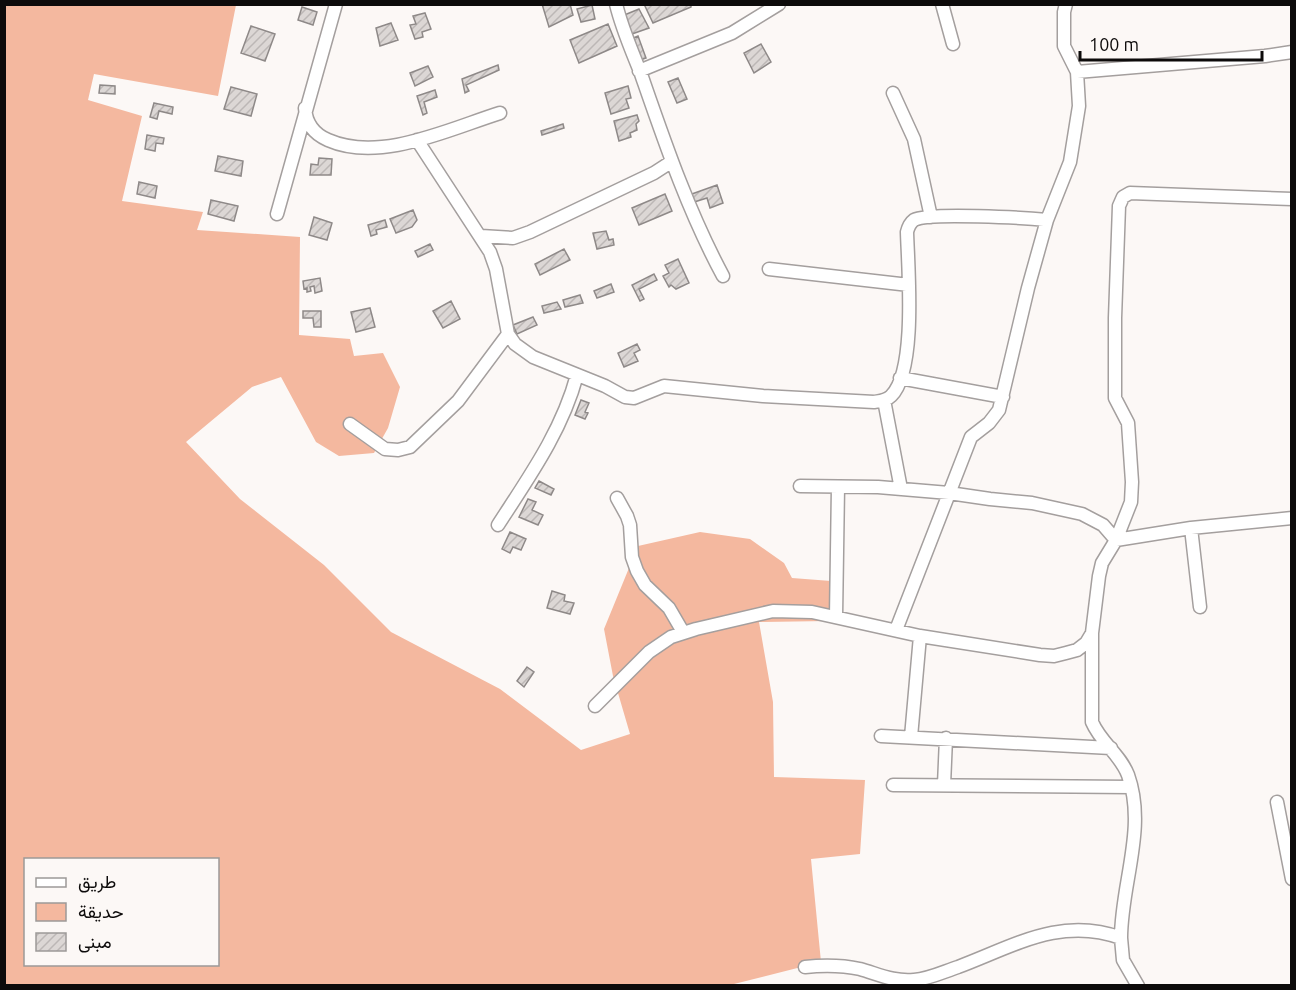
<svg xmlns="http://www.w3.org/2000/svg" width="1296" height="990" font-family="Ubuntu,Vazirmatn,sans-serif">
  <style>
    .green { fill: #f4b89f; fill-rule: evenodd }
    .building { fill: url(#building-hatch); stroke: #8e8988; stroke-width: 1.5 }
    .lines { fill: none; stroke-linecap: round; stroke-linejoin: round }
    .minor-casing { stroke: #a49f9e; stroke-width: 15 }
    .minor { stroke: #fff; stroke-width: 12 }
  </style>
  <defs>
    <pattern id="building-hatch" width="6" height="6" patternUnits="userSpaceOnUse" patternTransform="scale(1.5)"><rect width="6" height="6" fill="#dcd7d5"/><path d="M-1 1l2-2M0 6l6-6M5 7l2-2" fill="none" stroke="#bcb7b6"/></pattern>
  </defs>
  <rect width="100%" height="100%" fill="#fcf8f6"/>
  <path class="green" d="M5,5h231l-18,91 -124,-22 -6,26 54,16 -20,85 81,11 -6,18 103,7 -1,98 51,4 4,17 29,-3 17,34 -12,41 -14,25 -35,3 -23,-14 -35,-65 -29,10 -66,55 54,57 84,66 67,67 109,57 81,61 49,-16 -17,-58 -9,-47 34,-83 62,-14 50,7 34,24 8,15 39,3 -3,40 -69,1 14,80 1,75 91,3 -5,74 -49,5 10,103 -91,23 -725,1zM26,860h192v104h-192z"/>
  <path class="building" d="M542,4h28l3,11 -24,12z
    M644,4h47v3l-38,16z
    M592,5l3,14 -14,3 -4,-13z
    M302,7l15,5 -4,13 -15,-5z
    M639,9l10,19 -20,7 -7,-19z
    M425,13l6,16 -9,3 1,5 -8,2 -5,-14 6,-1 -3,-8z
    M391,23l7,17 -18,6 -4,-18z
    M608,24l9,22 -38,17 -9,-23z
    M251,26l24,8 -10,27 -24,-8z
    M638,36l8,22 -6,2 -9,-21z
    M761,44l10,18 -17,11 -10,-20z
    M498,65l1,5 -33,15 3,6 -4,2 -3,-14z
    M428,66l5,11 -18,9 -5,-13z
    M678,78l9,21 -10,4 -9,-21z
    M100,85l15,1v8l-16,-1z
    M628,86l3,12 -5,1 3,9 -18,6 -6,-21z
    M231,87l26,7 -6,22 -27,-7z
    M435,90l2,7 -13,5 3,11 -4,2 -6,-19z
    M154,103l19,4 -1,7 -13,-3 -2,8 -7,-2z
    M637,115l2,6 -3,3 1,6 -7,3 1,4 -12,4 -5,-20z
    M563,124l1,4 -22,7 -1,-4z
    M147,135l17,3 -1,6 -7,-1 -1,8 -10,-2z
    M218,156l25,5 -2,15 -26,-5z
    M319,158l13,1 -1,16h-21l1,-11 7,1z
    M139,182l18,4 -2,12 -18,-4z
    M717,185l6,18 -13,5 -3,-10 -16,5 -2,-8z
    M665,194l7,17 -33,14 -7,-17z
    M211,200l27,6 -4,15 -26,-7z
    M413,210l4,10 -5,7 -16,6 -6,-14z
    M314,217l18,6 -5,17 -18,-5z
    M385,220l2,7 -11,3 1,4 -6,2 -3,-11z
    M606,231l3,9 4,-1 1,6 -17,4 -4,-16z
    M430,244l3,6 -15,7 -3,-6z
    M564,249l6,11 -30,15 -5,-11z
    M678,259l11,24 -13,6 -5,-4 -2,2 -6,-11 6,-3 -4,-8z
    M654,274l3,6 -18,9 5,10 -4,2 -8,-16z
    M320,278l2,13 -7,2 -1,-7 -4,1 1,4 -4,1v-4l-3,1 -1,-8z
    M611,284l3,8 -17,6 -3,-7z
    M580,295l3,8 -18,4 -2,-7z
    M451,301l9,18 -17,9 -10,-17z
    M557,302l4,7 -17,4 -2,-7z
    M370,308l5,19 -19,5 -5,-20z
    M303,311h18v16h-7l-1,-9h-10z
    M533,317l4,8 -20,9 -4,-9z
    M637,344l3,6 -6,3 4,8 -14,6 -6,-14z
    M581,400l8,3 -4,9 3,1 -3,6 -10,-4z
    M539,481l15,8 -3,6 -16,-7z
    M528,499l8,3 -4,8 11,5 -5,10 -19,-8z
    M510,532l16,7 -5,11 -8,-3 -3,6 -8,-4z
    M552,591l13,4 -1,6 10,2 -4,11 -23,-6z
    M527,667l7,5 -10,15 -7,-6z"/>
  <g class="lines">
    <defs>
      <path id="minor" d="M616,4c6,25 16,47 25,70 24,69 47,137 82,202
        M942,4l11,40
        M639,71l93,-38 47,-29
        M1077,72l188,-16 27,-4
        M893,93l21,46 17,78
        M305,108c1,16 9,26 23,32 52,23 121,-11 172,-27
        M417,140l73,112 6,17 12,65 7,10 18,13 72,29 20,11 9,1 30,-12 99,10 111,6c6,-1 12,-1 17,-6 26,-25 17,-128 16,-164 1,-4 3,-9 7,-12 14,-8 112,-2 133,0
        M277,214l59,-210
        M481,236l32,2 17,-6 124,-59 17,-11
        M769,269l140,16
        M900,378l103,19
        M884,400l17,89
        M350,424l35,25 13,1 12,-3 48,-46 50,-67
        M800,486l78,1 71,6 41,6 42,4 50,11 21,11 13,15
        M617,498l10,18 3,9 2,32 5,14 8,14 24,23 14,24
        M498,525c31,-48 64,-94 79,-150
        M1191,528l9,79
        M1116,540l75,-12 101,-10
        M836,617l2,-130
        M896,630l75,-193 18,-14 10,-13 29,-122 19,-68 23,-58 9,-56 -2,-34 -13,-26v-34l2,-8
        M1092,633v89c9,21 28,32 36,53 19,53 -7,109 -7,163l2,22 15,26
        M595,706l54,-54 22,-15 25,-8 77,-18 39,1 108,24 120,19 14,1 12,-3 11,-3 9,-7 6,-10 7,-57 3,-13 14,-23 15,-38 1,-20 -4,-59 -13,-25v-80l4,-112 4,-9 7,-4 162,6
        M881,736l230,12
        M911,737l9,-101
        M893,785l238,2
        M944,785l2,-47
        M1277,802l15,77
        M805,967c19,-2 36,-2 55,2 18,5 34,13 54,11 15,-1 29,-8 44,-13 56,-21 103,-51 163,-29"/>
    </defs>
    <use href="#minor" class="minor-casing"/>
    <use href="#minor" class="minor"/>
  </g>
  <rect width="1296" height="990" fill="none" stroke="#0d0b0b" stroke-width="12"/>
  <rect x="24" y="858" width="195" height="108" fill="#fcf8f6" stroke="#9c9998" stroke-width="1.5"/>
  <rect x="36" y="878" width="30" height="9" fill="#ffffff" stroke="#9c9998" stroke-width="1.5"/>
  <text x="78" y="888" font-size="18" fill="#0d0b0b">طريق</text>
  <rect x="36" y="903" width="30" height="18" fill="#f4b89f" stroke="#9c9998" stroke-width="1.5"/>
  <text x="78" y="918" font-size="18" fill="#0d0b0b">حديقة</text>
  <rect x="36" y="933" width="30" height="18" fill="url(#building-hatch)" stroke="#9c9998" stroke-width="1.5"/>
  <text x="78" y="948" font-size="18" fill="#0d0b0b">مبنى</text>
  <path d="M1080 51v9h182v-9" fill="none" stroke="#0d0b0b" stroke-width="3"/>
  <text x="1089" y="51" font-size="18" fill="#0d0b0b" stroke="#fcf8f6" stroke-width="4.5" paint-order="stroke">100 m</text>
</svg>
